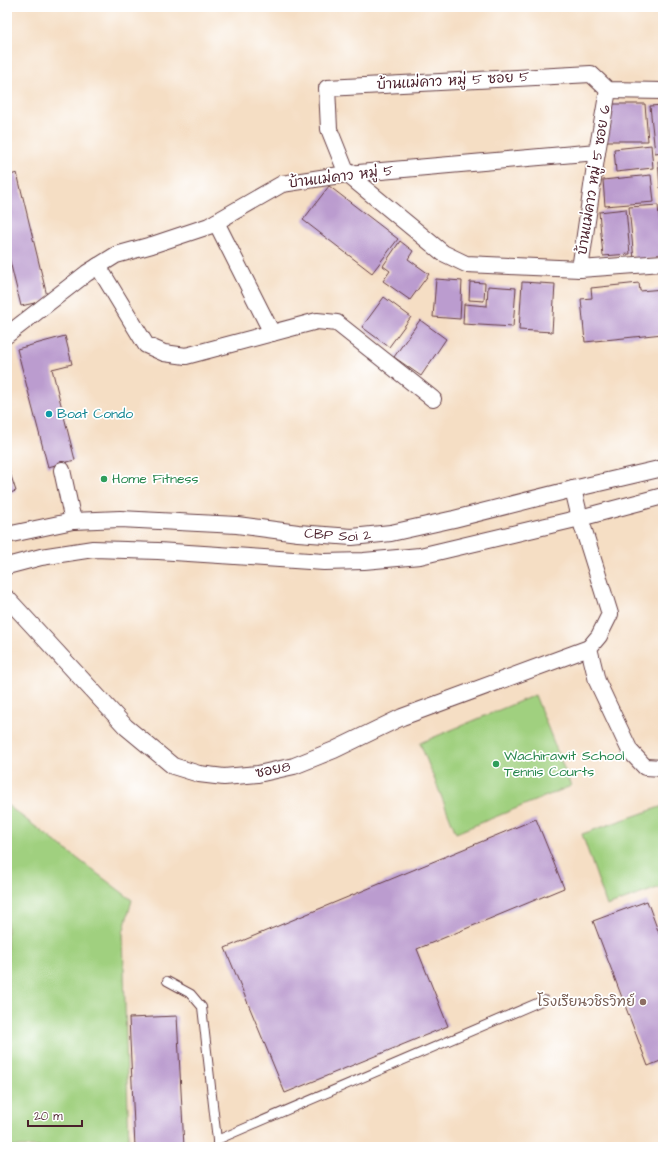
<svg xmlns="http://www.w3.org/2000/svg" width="670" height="1154" font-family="'Architects Daughter','Playpen Sans Thai',sans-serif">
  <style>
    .green { fill: #a0d07f; stroke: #757855 }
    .building { fill: #bb9ccf }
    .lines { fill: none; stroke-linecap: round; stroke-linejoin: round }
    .lane-casing { stroke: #643c42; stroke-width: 10 }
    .street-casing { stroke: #643c42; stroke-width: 18 }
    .lane { stroke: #fff; stroke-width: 8 }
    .street { stroke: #fff; stroke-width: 16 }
    .culture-dot { fill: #0f9aa8; stroke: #fff; stroke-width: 1.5 }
    .leisure-dot { fill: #2e9e5b; stroke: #fff; stroke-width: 1.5 }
    .education-dot { fill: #8d6e63; stroke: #fff; stroke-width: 1.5 }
    .labels { text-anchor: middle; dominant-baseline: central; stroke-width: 3.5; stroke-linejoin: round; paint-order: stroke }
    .street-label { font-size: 14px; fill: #4a1f2b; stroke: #fff }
    .culture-label { font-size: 14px; fill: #0d838f; stroke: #fff; text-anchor: start }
    .leisure-label { font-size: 14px; fill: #27864d; stroke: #fff; text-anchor: start }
    .education-label { font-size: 14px; fill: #785e54; stroke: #fff; text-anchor: end }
  </style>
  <rect width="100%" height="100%" fill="#fff"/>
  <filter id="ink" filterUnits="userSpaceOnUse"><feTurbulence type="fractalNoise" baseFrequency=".025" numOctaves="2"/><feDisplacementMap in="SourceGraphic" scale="8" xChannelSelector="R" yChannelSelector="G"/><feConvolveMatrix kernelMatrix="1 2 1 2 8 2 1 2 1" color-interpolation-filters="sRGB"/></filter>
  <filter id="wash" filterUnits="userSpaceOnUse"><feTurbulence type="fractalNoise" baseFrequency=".012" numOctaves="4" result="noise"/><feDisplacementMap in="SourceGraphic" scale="16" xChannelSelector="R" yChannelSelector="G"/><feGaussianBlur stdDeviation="0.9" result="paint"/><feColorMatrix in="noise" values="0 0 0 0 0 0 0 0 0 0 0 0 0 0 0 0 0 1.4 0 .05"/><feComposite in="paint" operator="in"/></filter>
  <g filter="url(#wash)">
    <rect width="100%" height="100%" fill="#f5dec4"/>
    <path class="green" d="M535,695l36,91 -115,47 -36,-90z
      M7,805l125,95 -9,33 6,214h-122z
      M663,806v80l-56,20 -25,-72z"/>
    <g id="blocks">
      <path class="building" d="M608,104h37l3,37h-41z
        M663,105v47l-8,1 -5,-47z
        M651,145l2,23 -37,4 -2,-23z
        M658,161h5v27h-3z
        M17,173l31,127 -27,6 -14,-57v-73z
        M651,175l3,27 -49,4 -2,-26z
        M329,186l69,53 -26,34 -69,-53z
        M658,205l5,53 -29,2 -5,-53z
        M626,209l4,45 -27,2 -4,-44z
        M400,241l13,10 -5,8 21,15 -19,26 -27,-19 7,-10 -7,-5z
        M436,279l26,2 -2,38 -27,-2z
        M470,282l15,1 -1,18 -15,-1z
        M522,282l33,2 -3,48 -33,-2z
        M639,283l1,8 23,-2v45l-78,8 -4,-43 11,-1 -1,-10z
        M488,286l28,2 -3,39 -50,-3 1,-20 23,2z
        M384,297l27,20 -22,30 -27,-20z
        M420,320l26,19 -25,37 -27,-19z
        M65,336l7,28 -20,5 23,91 -27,7 -31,-118z
        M7,464l9,27 -9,3z
        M536,819l28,69 -147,61 31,77 -163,67 -60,-145z
        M647,901l16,43v116l-15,6 -55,-145z
        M177,1016l7,131h-49l-6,-129z"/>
    </g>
  </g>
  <g filter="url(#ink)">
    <use href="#blocks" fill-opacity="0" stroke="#643c42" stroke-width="1"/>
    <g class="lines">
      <defs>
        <path id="lane" d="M167,981l24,13 11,13 15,133
          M217,1147v-7l327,-140"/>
        <g id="street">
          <path d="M663,91l-55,-1 -17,-16 -264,14 2,41 18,45 96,79 23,11 114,5 83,-6"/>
          <path d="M216,222l56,111"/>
          <path d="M98,266l48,79 18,8 22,3 131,-35 20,2 96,76"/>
          <path d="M580,269l17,-117 11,-62"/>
          <path d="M7,335l80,-62 29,-18 36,-10 57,-19 73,-42 65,-10 250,-22"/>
          <path d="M62,470l11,51"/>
          <path d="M573,489l7,29 30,96 -11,22 -10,12 8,33 33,70 15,16 18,1"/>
          <path id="s1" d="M7,535l66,-14 47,-2 117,6 61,8 54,4 39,-4 63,-14 119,-30 90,-21"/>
          <path d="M7,566l34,-9 52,-8 65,2 166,11 40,-1 56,-5 160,-38 83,-22"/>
          <path d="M7,598l119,129 47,39 26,8 25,3 34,-3 36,-8 40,-16 68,-33 187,-69"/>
        </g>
      </defs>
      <use href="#lane" class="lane-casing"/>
      <use href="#street" class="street-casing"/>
      <use href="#lane" class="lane"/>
      <use href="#street" class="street"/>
    </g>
  </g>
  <circle class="culture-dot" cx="49" cy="414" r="4"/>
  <g class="leisure-dot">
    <circle cx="104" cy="479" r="4"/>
    <circle cx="496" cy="764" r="4"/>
  </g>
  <circle class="education-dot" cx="643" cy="1002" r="4"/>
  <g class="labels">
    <g class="street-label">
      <text transform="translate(453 81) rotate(-3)">บ้านแม่คาว หมู่ 5 ซอย 5</text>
      <text transform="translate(341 177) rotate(-7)">บ้านแม่คาว หมู่ 5</text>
      <text transform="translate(594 180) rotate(-81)">บ้านแม่คาว หมู่ 5 ซอย 6</text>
      <text stroke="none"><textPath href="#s1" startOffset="333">CBP Soi 2</textPath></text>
      <text transform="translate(273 770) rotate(-12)">ซอย8</text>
    </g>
    <g class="culture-label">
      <text x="57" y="414">Boat Condo</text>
    </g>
    <g class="leisure-label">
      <text x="112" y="479">Home Fitness</text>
      <text x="504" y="756">Wachirawit School<tspan x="504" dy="16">Tennis Courts</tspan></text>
    </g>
    <g class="education-label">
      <text x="635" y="1002">โรงเรียนวชิรวิทย์</text>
    </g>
  </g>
  <rect width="670" height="1154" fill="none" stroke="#fff" stroke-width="24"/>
  <path d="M28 1120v6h54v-6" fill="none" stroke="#4a1f2b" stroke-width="2"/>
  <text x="34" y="1120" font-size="12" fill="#4a1f2b" stroke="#ffffff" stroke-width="3" paint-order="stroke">20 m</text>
</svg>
